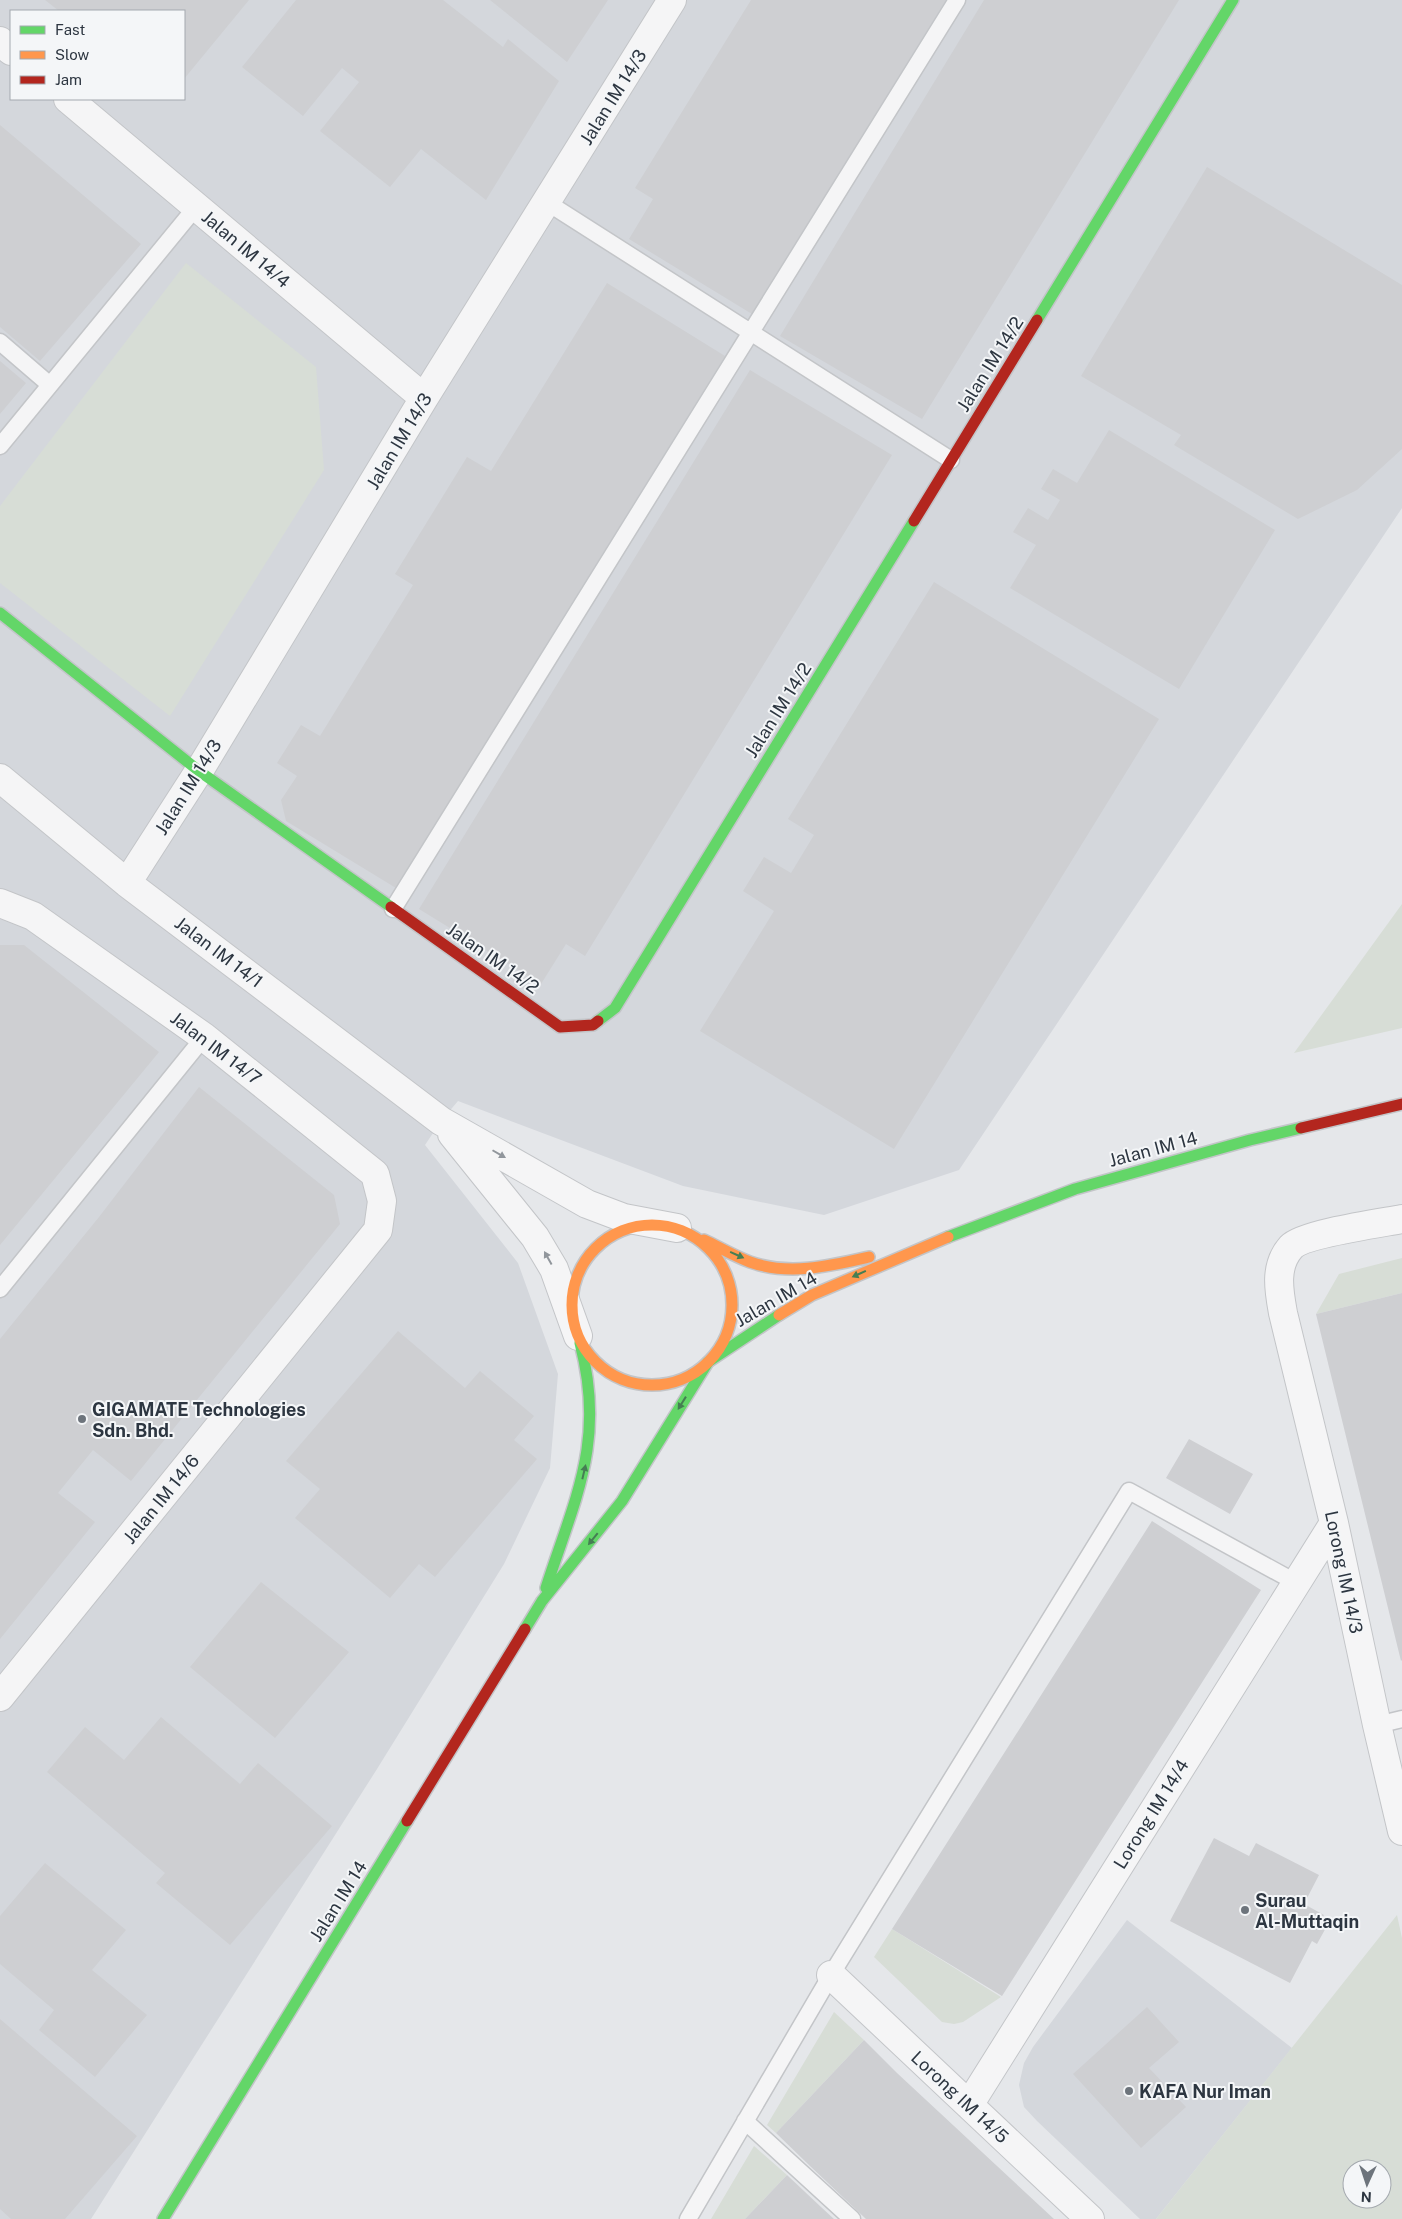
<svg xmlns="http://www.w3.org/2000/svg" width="1402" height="2219" font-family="'Public Sans',sans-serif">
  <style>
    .built { fill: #d4d7dc; fill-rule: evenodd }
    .green { fill: #d7ddd6; fill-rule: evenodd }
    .building { fill: #cecfd2 }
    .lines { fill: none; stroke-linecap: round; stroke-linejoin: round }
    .lane-casing { stroke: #c3c5c8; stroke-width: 19 }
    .street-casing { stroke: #c3c5c8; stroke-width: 30 }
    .fast-casing { stroke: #c3c5c8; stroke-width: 14 }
    .slow-casing { stroke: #c3c5c8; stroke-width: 14 }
    .jam-casing { stroke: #c3c5c8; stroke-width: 14 }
    .lane { stroke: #f5f5f6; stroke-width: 16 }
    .street { stroke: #f5f5f6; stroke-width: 28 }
    .fast { stroke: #63d668; stroke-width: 11 }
    .slow { stroke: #ff974d; stroke-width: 11 }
    .jam { stroke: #b3261e; stroke-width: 11 }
    .oneway { fill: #91969c }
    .oneway2 { fill: #457e53 }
    .poi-dot { fill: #6d747c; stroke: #f4f6f8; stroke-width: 2 }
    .labels { text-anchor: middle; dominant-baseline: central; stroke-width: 4; stroke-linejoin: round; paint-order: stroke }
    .street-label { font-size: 18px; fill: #2d3641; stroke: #f4f6f8 }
    .poi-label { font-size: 18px; font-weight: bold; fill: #2d3641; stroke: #f4f6f8; text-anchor: start }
  </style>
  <rect width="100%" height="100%" fill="#e5e7ea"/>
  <path class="built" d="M0,0h1402v508l-443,662 -135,45 -141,-29 -225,-85 -17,20 -16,24 93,118 40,111 -8,94 -46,96 -127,205 -286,450h-91zM11,11h173v88h-173z
    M1127,1920l165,128 -136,171h-16l-103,-98 -13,-14 -5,-22 5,-22 9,-16z"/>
  <path class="green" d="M186,263l130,104 8,103 -154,246 -170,-133v-77z
    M1402,904v124l-108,25z
    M1402,1258v35l-86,21 23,-40z
    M1397,1915l5,23v281h-246zM1352,2169h30v30h-30z
    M892,1929l109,68 -38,25 -9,2 -12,-2 -68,-65z
    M834,2012l30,28 -88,93 -9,-8z
    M754,2146l33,29 -42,44h-34z"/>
  <path class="building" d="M45,0h204l-65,79v-68h-125z
    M296,0h147l60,47 5,-8 51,42 -73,119 -65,-51 -31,38 -70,-56 39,-49 -17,-14 -39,48 -61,-49z
    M490,0h118l-41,62z
    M751,0h195l-194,314 -123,-75 24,-40 -18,-11z
    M984,0h195l-257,419 -142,-83z
    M0,125l141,119 -101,117 -40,-34z
    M1207,167l195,118v164l-45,41 -59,29 -124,-74 7,-10 -100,-59z
    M607,283l118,73 -329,532 -110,-67 -5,-21 16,-24 -20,-13 24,-38 19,11 93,-151 -18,-11 72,-117 24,14z
    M0,361l26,22 -26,31z
    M750,370l142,85 -307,501 -19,-12 -25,40 -122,-75z
    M1109,430l166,100 -96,159 -169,-101 26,-43 -23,-13 15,-24 20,12 12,-20 -19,-11 12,-20 24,14z
    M934,582l225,137 -265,430 -194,-118 74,-120 -31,-20 21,-34 27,16 23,-38 -26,-16z
    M0,945h24l135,107 -159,193z
    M199,1087l135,108 6,29 -209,257 -38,-31 -35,43 37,29 -95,117v-300l99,-122z
    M1402,1293v367l-1,1 -85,-347z
    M398,1331l67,57 15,-17 54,45 -20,24 23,19 -102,118 -16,-13 -29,34 -95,-80 25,-29 -34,-28z
    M1189,1439l64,35 -23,40 -64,-36z
    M1152,1521l109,69 -259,406 -110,-67z
    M261,1582l88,70 -74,86 -85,-71z
    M161,1717l79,67 18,-21 74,63 -102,119 -74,-62 9,-10 -118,-101 38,-45 39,33z
    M1214,1838l35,18 7,-13 63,32 -15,29 20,11 -3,6 7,3 -11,20 -5,-3 -22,42 -120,-62z
    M45,1863l81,67 -34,40 55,45 -52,62 -56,-47 15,-20 -54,-46v-48z
    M1147,2007l32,35 -30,26 37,39 -45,41 -68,-74z
    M0,2019l137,117 -72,83h-54l-11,-10z
    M864,2040l33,33 157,146h-188l-56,-53 -34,-33z
    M787,2175l34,32 13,12h-89z"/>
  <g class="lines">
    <defs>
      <path id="lane" d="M548,203l403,257
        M0,342l50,43
        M0,446l196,-239
        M393,909l564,-909
        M0,1289l204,-252
        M1377,1725l25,-6
        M745,2121l107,98
        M688,2219l143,-244 298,-484 168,92"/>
      <path id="street" d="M0,41l11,10
        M68,99l356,299
        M0,778l127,105 314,238 146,83 37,14 53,10
        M127,883l72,-112 225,-373 248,-398
        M0,903l33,13 171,121 171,137 7,27 -4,29 -378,467
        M452,1134l83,103 19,32 24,67
        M1402,1219c-21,4 -99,15 -111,28 -17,19 -12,44 -8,66l51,210 43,202 25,106
        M831,1975l259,244
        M969,2105l365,-582"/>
      <path id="fast" d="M1037,320l196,-320
        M0,613l199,158 192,136
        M598,1021l17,-13 299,-487
        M948,1237l127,-48 175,-49 51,-12
        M546,1588c29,-90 60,-147 34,-245
        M525,1629l17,-28 80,-100 86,-139 71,-47
        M163,2219l244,-398"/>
      <path id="slow" d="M572 1305a80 80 0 1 1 160 0a80 80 0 1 1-160 0Z
        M704,1240c15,7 30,16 46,22 39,14 80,4 119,-5
        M779,1315l33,-20 136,-58"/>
      <path id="jam" d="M914,521l123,-201
        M391,907l169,120 33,-2 5,-4
        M1301,1128l101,-24
        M407,1821l118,-192"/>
    </defs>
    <use href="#lane" class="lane-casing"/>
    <use href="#street" class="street-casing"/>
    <use href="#fast" class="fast-casing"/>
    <use href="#slow" class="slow-casing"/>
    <use href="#jam" class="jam-casing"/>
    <use href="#lane" class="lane"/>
    <use href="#street" class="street"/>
    <use href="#fast" class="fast"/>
    <use href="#slow" class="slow"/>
    <use href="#jam" class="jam"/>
  </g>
  <defs><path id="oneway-solid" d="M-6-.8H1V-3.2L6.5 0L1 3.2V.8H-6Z" transform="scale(1.25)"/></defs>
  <g class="oneway">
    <use href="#oneway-solid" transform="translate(499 1154) rotate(30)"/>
    <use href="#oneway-solid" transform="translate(548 1258) rotate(-119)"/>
  </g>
  <g class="oneway2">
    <use href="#oneway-solid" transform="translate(737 1255) rotate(24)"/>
    <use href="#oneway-solid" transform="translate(859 1274) rotate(156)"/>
    <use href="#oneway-solid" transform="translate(682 1403) rotate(122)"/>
    <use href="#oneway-solid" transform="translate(584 1472) rotate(-77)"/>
    <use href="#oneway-solid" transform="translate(593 1539) rotate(129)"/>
  </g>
  <g class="poi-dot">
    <circle cx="82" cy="1419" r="5"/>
    <circle cx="1245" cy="1910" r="5"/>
    <circle cx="1129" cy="2091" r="5"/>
  </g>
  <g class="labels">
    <g class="street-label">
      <text transform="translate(613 97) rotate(-58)">Jalan IM 14/3</text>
      <text transform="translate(246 249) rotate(40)">Jalan IM 14/4</text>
      <text transform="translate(990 364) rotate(-58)">Jalan IM 14/2</text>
      <text transform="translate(399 441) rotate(-59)">Jalan IM 14/3</text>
      <text transform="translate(778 710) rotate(-58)">Jalan IM 14/2</text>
      <text transform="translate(188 787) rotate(-58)">Jalan IM 14/3</text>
      <text transform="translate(219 952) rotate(37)">Jalan IM 14/1</text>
      <text transform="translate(493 958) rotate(35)">Jalan IM 14/2</text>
      <text transform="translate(216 1048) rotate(37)">Jalan IM 14/7</text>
      <text transform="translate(1153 1149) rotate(-15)">Jalan IM 14</text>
      <text transform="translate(776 1299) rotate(-30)">Jalan IM 14</text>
      <text transform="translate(161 1499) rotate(-51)">Jalan IM 14/6</text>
      <text transform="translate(1344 1572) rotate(78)">Lorong IM 14/3</text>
      <text transform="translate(1151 1814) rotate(-58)">Lorong IM 14/4</text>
      <text transform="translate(338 1901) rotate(-58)">Jalan IM 14</text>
      <text transform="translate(960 2097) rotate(43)">Lorong IM 14/5</text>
    </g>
    <g class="poi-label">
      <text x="92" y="1409">GIGAMATE Technologies<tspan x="92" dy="21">Sdn. Bhd.</tspan></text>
      <text x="1255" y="1900">Surau<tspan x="1255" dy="21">Al-Muttaqin</tspan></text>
      <text x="1139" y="2091">KAFA Nur Iman</text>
    </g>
  </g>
  <rect x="10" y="10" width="175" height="90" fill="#f4f6f8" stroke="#a4a9af"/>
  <rect x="20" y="26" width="25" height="8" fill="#63d668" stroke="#a4a9af"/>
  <text x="55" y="35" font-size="15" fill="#2d3641">Fast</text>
  <rect x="20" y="51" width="25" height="8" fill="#ff974d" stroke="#a4a9af"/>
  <text x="55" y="60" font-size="15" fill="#2d3641">Slow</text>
  <rect x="20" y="76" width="25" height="8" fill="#b3261e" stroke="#a4a9af"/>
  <text x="55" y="85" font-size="15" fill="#2d3641">Jam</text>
  <g transform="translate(1367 2184) rotate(183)"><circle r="24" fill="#f4f6f8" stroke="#a4a9af"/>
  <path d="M0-4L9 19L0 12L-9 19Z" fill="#6d747c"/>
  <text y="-8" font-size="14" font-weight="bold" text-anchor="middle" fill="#2d3641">N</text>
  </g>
</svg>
